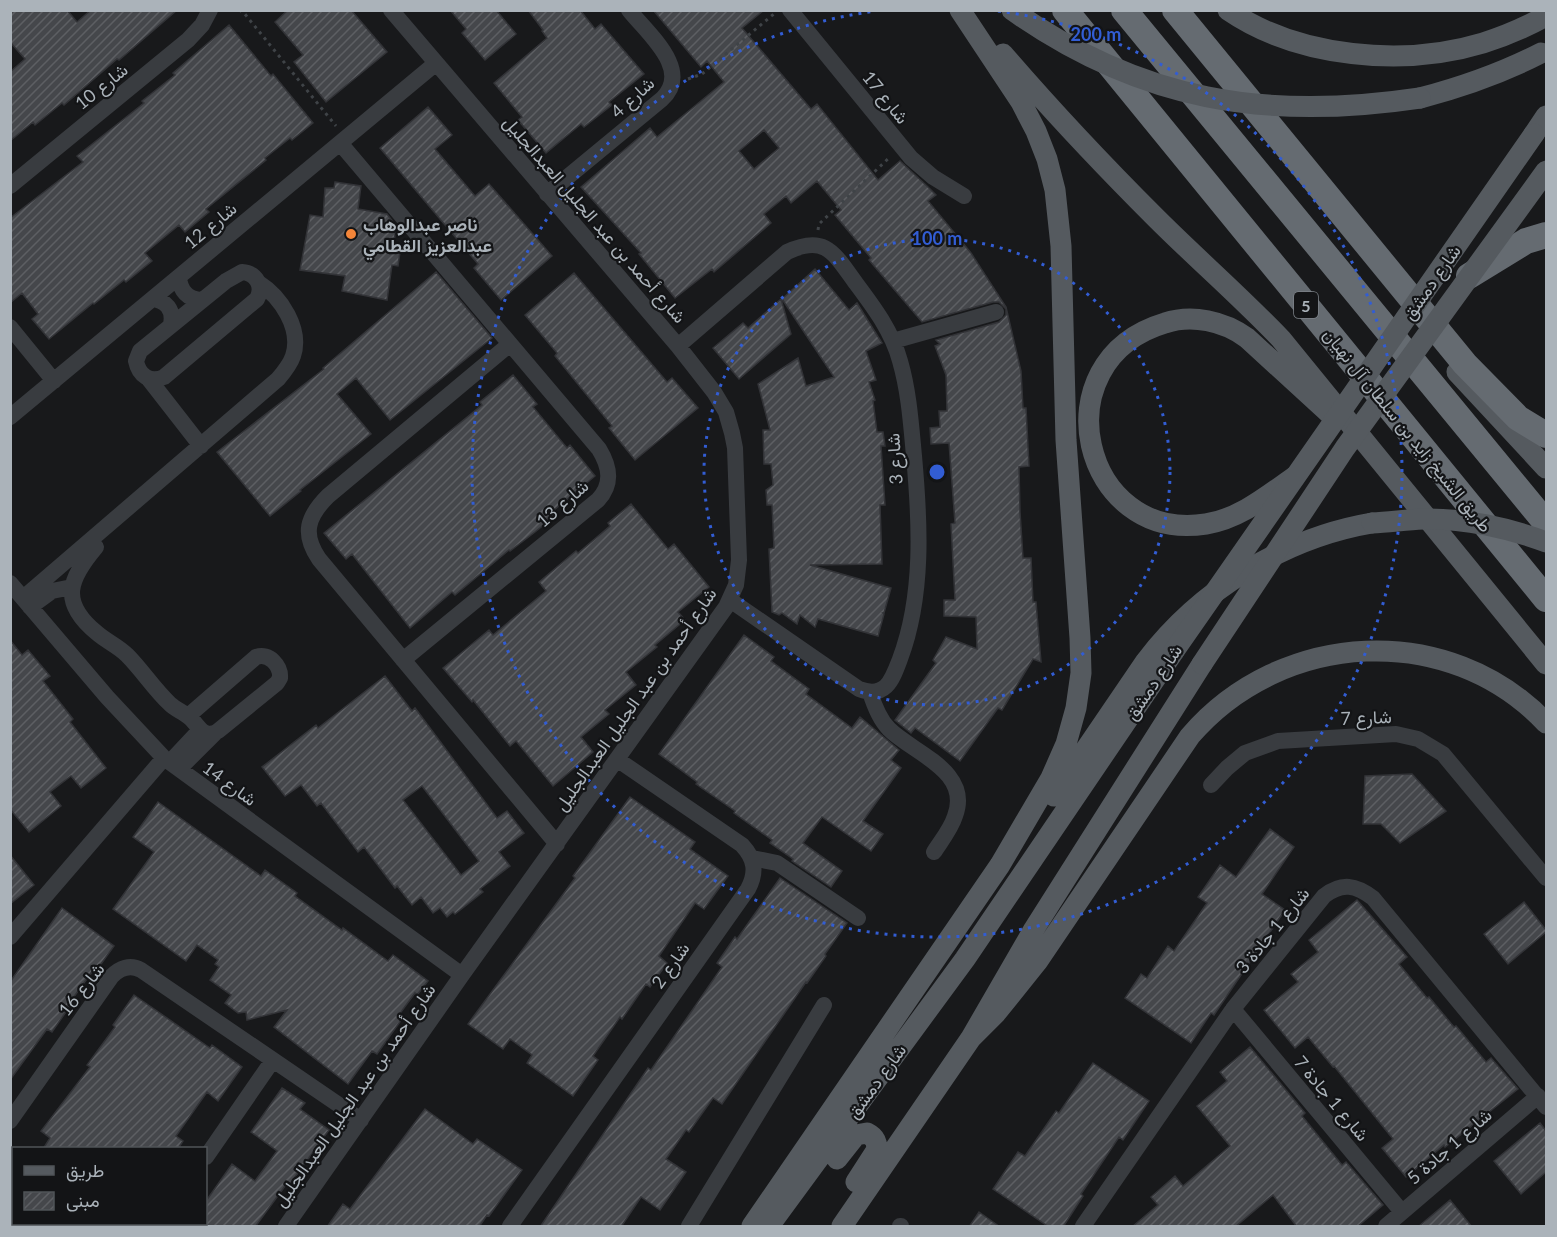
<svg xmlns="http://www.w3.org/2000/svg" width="1557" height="1237" font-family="Lato,Vazirmatn,sans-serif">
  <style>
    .building { fill: url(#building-hatch); stroke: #323337; stroke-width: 1.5; fill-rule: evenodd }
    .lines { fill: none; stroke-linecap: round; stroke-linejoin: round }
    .path { stroke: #3f4347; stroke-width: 3; stroke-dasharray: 3 4.5; stroke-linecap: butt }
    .minor { stroke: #393c40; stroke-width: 16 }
    .major { stroke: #555a5f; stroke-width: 21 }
    .highway { stroke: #656b71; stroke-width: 26 }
    .major-bridge { stroke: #555a5f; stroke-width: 21 }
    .ring { fill: none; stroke: #325dd4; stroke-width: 3; stroke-dasharray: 3 6 }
    .poi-dot { fill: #f38539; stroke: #131416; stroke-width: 2 }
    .labels { text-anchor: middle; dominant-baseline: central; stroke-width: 4.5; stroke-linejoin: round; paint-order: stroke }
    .shield { fill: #131416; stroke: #7d8389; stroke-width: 1.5 }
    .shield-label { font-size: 16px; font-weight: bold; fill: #abb3ba }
    .street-label { font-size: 18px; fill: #abb3ba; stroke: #131416 }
    .poi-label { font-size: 18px; font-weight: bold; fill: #abb3ba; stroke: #131416; text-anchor: start }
    .centre { fill: #325dd4; stroke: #131416; stroke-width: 3 }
    .ring-label { font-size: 18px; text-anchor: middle; font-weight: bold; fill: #325dd4; stroke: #131416; stroke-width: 4.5; stroke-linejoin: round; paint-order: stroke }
  </style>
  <defs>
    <pattern id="building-hatch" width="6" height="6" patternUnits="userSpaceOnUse" patternTransform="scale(1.5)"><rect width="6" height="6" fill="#45474b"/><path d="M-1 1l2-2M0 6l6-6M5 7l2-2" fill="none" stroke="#5d5f63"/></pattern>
  </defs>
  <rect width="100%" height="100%" fill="#18191b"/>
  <path class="building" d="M10,10h57l10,12 14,-12h86l-58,50 -2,-1 -53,46 -2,-2 -27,22 -2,-3 -23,19v-69l15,-13 -15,-17z
    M288,10h63l36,42 -61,50 -32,-40 9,-7 -28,-33z
    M450,10h46l20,24 -31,26 -23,-27 4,-4z
    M528,10h52l15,19 6,-5 43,50 -35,28 3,3 -28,22 -3,-3 -35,29 -28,-33 4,-3 -28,-34 53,-45 -5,-7 1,-1z
    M653,10h111l-22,18 69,81 6,-5 61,76 22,-19 28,26 8,8 -8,6 43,52 35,54 15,64 2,37h3l3,58 -10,1 1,45 3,46h8l2,44h3l5,60 -8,-3 -31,51 -4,-2 -38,53 -45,-33 -4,5 -16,-13 41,-57 -3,-3 13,-23 31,12 -1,-32 -32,-1v-16h11l-4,-76 4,-1 -6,-80 -18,1 -1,-16 10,-1 -1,-16h8l-1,-36 -11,-29 5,-2 -4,-4 63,-18 7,-7v-6l-7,-7h-6l-71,20 -53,-62 2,-2 -36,-43 6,-5 -24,-29 -26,22 -5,-7 -22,18 7,9 -57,49 -2,-3 -37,29 -36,-44 2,-1 -60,-66 69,-59 7,9 67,-55 -17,-21 -6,6zM764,130l15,18 -25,21 -15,-18z
    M229,25l42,51 2,-2 40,49 -21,17 -2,-2 -25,20 1,2 -60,49 3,3 -24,20 -6,-7 -34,28 7,8 -26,21 -2,-2 -30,24 -1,-1 -44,36 -17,-20 6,-5 -16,-21 -12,10v-85l73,-56 -6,-6 67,-53 -2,-2 33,-26 -2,-2z
    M428,107l24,28 -17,14 40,47 14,-12 63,72 -51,44 -27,-32 4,-4 -98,-116z
    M335,182l26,4 -3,23 29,5 9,12 -3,25 7,1 -2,14 -6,-1 -5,35 -45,-9 3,-15 -45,-6 10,-55 13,2 2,-29h9z
    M815,269l34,41 8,-7 25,40 -16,8 10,29 -7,2 6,18 -2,1 4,31h6l2,14h-4l4,59h-5l2,59 -72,1 81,23 -7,25h-1l1,1 -6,22 -60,-17 -3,8 -15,-12 -3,9 -15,-11 -3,2 -7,-3 -3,-63 5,-1 -2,-43h-5l-1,-15 7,-5 -2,-21h-7l-1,-34h7l-12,-46 40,-26 8,28 28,-9 -52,-78z
    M436,272l56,66 -102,82 -34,-42 -19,16 34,40 -71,56 1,1 -31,25 -53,-64 107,-83 -1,-1z
    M574,273l93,109 5,-4 26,30 -63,52 -26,-32 3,-2 -57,-70 2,-3 -32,-38z
    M781,299l10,35 -52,45 -26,-31 30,-25 5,5z
    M513,375l24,29 -4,3 34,41 3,-3 25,31 -41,34 3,4 -22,18 -25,19 -1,-1 -54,45 -3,-3 -42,36 -58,-74 -6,5 -22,-26 158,-128 -2,-3z
    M631,504l37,45 6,-5 35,43 -31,25 7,8 -30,25 2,2 -31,25 10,13 -31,25 4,4 -28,23 12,15 -40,34 -37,-45 -6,5 -37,-46 -1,2 -29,-34 46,-38 4,5 53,-44 -7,-9 37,-31 2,2 32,-27 -2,-3z
    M744,635l30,22 -3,4 38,28 -3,5 46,34 8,-11 39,33 -8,10 10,8 -38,53 20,13 -12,17 -49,-34 -19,26 39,28 -11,16 -39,-26 1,-2 -23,-16 2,-3 -38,-27 1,-2 -39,-27 1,-2 -38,-28z
    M10,640l12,15 6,-5 22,26 -7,5 30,38 -3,3 36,46 -25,20 -10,-12 -21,16 11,14 -32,26 -19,-23z
    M385,676l27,35 3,-3 21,28 61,82 10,-7 17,22 -25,19 11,14 -30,23 3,3 -28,22 -2,-2 -6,5 -7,-9 -7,5 -12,-16 -9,8 -15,-19 -2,2 -31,-41 -6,5 -37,-49 -4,3 -16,-21 -16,11 -23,-29 54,-42 2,3zM422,786l57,75 -18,14 -58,-75z
    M1412,774l34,37 -46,32 -19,-19h-18l2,-48z
    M630,797l65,45 -5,7 38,27 -24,33 -9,-6 -36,53 8,7 -17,24 -4,-3 -24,35 -2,-2 -27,39 5,4 -25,36 -46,-33 5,-8 -22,-16 -7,10 -35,-25 107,-146 -2,-2z
    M158,802l103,74 4,-6 32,23 -2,3 47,34 1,-2 45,33 5,-6 35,26 -11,14 -2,-2 -17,23 4,3 -25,35 -5,-3 -24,33 -74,-57 13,-17 -40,10 -1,-8 -8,1 -13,-10 6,-8 -21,-15 9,-13 -4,-3 3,-4 -21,-15 -11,16 -73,-52 41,-57 -21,-15z
    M1270,829l24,18 -32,47 23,16 -71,105 -3,-2 -20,30 -66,-45 16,-24 6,4 21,-32 6,5 33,-48 -9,-6 22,-32 16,12z
    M10,855l24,30 -24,19z
    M780,878l67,45 -22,31 1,2 -19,27 -1,-1 -84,122 -9,-6 -24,34 -3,-2 -20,29 20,13 -26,38 -19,-13 -20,30h-81l108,-159 3,2 71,-103 -5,-4 18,-26 2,2z
    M1357,900l50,57 -8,7 28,34 2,-1 25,30 2,-1 30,36 5,-4 27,31 -73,58 -1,-2 -38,32 -24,-29 11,-9 -59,-73 -1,1 -25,-30 -13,11 -31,-38 34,-28 -7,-8 27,-22 -9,-12z
    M1524,902l22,28v2l-38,32 -24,-30z
    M62,908l52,38 -18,25 -2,-2 -26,36 2,1 -18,26 -5,-3 -37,51v-98z
    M134,995l76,53 2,-3 30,22 -24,34 -11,-9 -31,44 7,5 -5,8h-135l7,-11 -9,-7 49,-64 -3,-2 28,-38 -2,-2z
    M1250,1047l55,66 -3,3 40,49 4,-3 37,43 -26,22h-60l-24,-32 -38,32h-103l26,-22 -7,-8 24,-21 8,10 47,-40 -33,-40 30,-25 -7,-9z
    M1093,1063l56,38 -26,39 -4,-3 -38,57 2,2 -20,31h-14l-56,-38 25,-37 7,4 31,-45 3,2z
    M282,1088l23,15 -5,6 29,21 -39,54 -2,-2 -33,45h-49v-26l26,-37 23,17 22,-30 -26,-19z
    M425,1109l48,35 4,-5 45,31 -33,46 -2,-1 -8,12h-152l16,-23 7,5z
    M1540,1123l6,8v41l-25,22 -27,-33z
    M1450,1200l22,27h-54z
    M979,1212l21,15h-31z"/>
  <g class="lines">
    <path class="path" d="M239,10l5,3 92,113
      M688,79l14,-5 73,-61
      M818,230l1,-6 71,-67"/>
    <path class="minor" d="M790,10l121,148 22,19 31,19
      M340,143l259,306c11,18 14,35 -1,51l-195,160
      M10,186l178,-146 14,-15 8,-15
      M547,194l115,-95c31,-29 -15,-66 -33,-89
      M242,272c14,1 22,14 15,27l-93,78c-14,6 -25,-1 -28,-16l4,-10 86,-70z
      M179,277c1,14 9,22 22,23
      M152,299c14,1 22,11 19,25
      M10,327l44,54
      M893,341l103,-29
      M510,344l-182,152c-21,21 -26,38 -9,63l238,285
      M678,346l109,-94c38,-18 47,1 68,30 18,24 37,49 45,79 9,31 11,63 14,95 6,66 10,139 -14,203 -8,21 -14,40 -41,30l-129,-89
      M148,378l53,68
      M10,417l425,-353
      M96,547c-27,32 -37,55 1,86 9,8 21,13 30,22 15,15 27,34 43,49 5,5 13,8 19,13 10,8 14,23 29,14l59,-48 3,-5c1,-12 -11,-26 -24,-21l-68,59
      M10,583l97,114 57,61 298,217
      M23,598l255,-219c6,-7 12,-14 15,-23 9,-27 -12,-59 -34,-73
      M30,607l22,-16 20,-4
      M870,692c4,13 9,27 19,37 24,24 83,42 66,87 -4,13 -14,25 -21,36
      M170,762l30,-32
      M179,769l36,-36
      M1211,785l16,-17 18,-15 33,-12 118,-7 22,5 25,15 103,124
      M752,858l25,5 81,55
      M10,937l154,-179
      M1233,1009l169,203
      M10,1121l102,-145c8,-8 18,-12 29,-6l220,150
      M206,1157l67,-97
      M22,1224l4,2
      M157,1226l2,-2
      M286,1226l176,-251 264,-368 10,-22 3,-25 -4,-112 -3,-15 -6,-21 -12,-20 -36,-46 -287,-336
      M510,1226l238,-337c9,-17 7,-30 -6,-44l-124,-85
      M689,1226l135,-221
      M900,1226h1
      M1083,1226l150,-217 91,-113c18,-14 32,-11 49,2l173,209
      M1386,1226l152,-130"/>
    <path class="major" d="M1228,10c70,48 176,57 255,33 22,-7 43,-16 63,-27
      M1003,54c49,57 100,111 153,164 41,41 85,79 125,121l265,325
      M1420,98c42,-11 82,-25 121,-45
      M1534,134l12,-18
      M1457,372l89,96
      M1294,477c-27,19 -55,42 -88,47 -124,20 -168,-163 -41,-201 27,-9 59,-2 82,15l83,76
      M1054,796l92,-135c54,-71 138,-123 226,-138
      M971,1038l25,-25 41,-51 153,-226c91,-106 259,-116 356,-13
      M837,1159l19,-24 11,-2c8,4 11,10 9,18l-20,31
      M752,1226l248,-361 51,-87 15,-34 10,-36 5,-35 -1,-35 -14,-198 -5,-194 -6,-56 -8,-31 -11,-28 -15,-29 -61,-92
      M769,1226l196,-267 209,-308
      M842,1226l129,-188 63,-109 168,-265"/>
    <path class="highway" d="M1065,10l481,589
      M1124,10l422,513
      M1175,10l290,354 53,54 28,17
      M1469,276l57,-35 20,-6"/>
    <path class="major-bridge" d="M1012,10c129,91 254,111 408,88
      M1372,523c17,-1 34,-3 51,-4 41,-1 86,9 123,23
      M1174,651l360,-517
      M1202,664l143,-216 201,-277"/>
  </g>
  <g class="ring">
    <circle cx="937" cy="472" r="233"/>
    <path d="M998 11A465 465 0 1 1 876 11"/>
  </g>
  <circle class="poi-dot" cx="351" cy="234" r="6"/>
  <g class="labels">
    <rect class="shield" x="1294" y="292" width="24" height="26" rx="4.5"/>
    <g class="shield-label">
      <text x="1306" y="305">5</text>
    </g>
    <g class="street-label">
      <text transform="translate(101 86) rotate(-39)">شارع 10</text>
      <text transform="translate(632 97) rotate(-42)">شارع 4</text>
      <text transform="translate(886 97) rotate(51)">شارع 17</text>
      <text transform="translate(595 219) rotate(49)">شارع أحمد بن عبد الجليل العبدالجليل</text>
      <text transform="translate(210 225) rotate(-40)">شارع 12</text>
      <text transform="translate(1431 282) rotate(-55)">شارع دمشق</text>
      <text transform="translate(1408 430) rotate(51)">طريق الشيخ زايد بن سلطان آل نهيان</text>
      <text transform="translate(894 459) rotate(-94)">شارع 3</text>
      <text transform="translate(562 503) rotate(-41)">شارع 13</text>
      <text transform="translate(1153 682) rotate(-56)">شارع دمشق</text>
      <text transform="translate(635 699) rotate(-55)">شارع أحمد بن عبد الجليل العبدالجليل</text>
      <text transform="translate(1366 717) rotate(-2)">شارع 7</text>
      <text transform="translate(230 783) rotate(36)">شارع 14</text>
      <text transform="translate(1272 930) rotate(-51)">شارع 1 جادة 3</text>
      <text transform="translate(670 965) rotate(-55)">شارع 2</text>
      <text transform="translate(81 989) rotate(-52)">شارع 16</text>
      <text transform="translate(876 1081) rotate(-54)">شارع دمشق</text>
      <text transform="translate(354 1095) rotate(-55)">شارع أحمد بن عبد الجليل العبدالجليل</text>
      <text transform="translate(1332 1098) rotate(50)">شارع 1 جادة 7</text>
      <text transform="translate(1449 1146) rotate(-41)">شارع 1 جادة 5</text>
    </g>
    <g class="poi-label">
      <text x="363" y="224">ناصر عبدالوهاب<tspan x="363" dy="21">عبدالعزيز القطامي</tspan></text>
    </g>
  </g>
  <circle cx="937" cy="472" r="9" class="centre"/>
  <g class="ring-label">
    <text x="1096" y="41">200 m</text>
    <text x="937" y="245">100 m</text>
  </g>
  <rect width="1557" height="1237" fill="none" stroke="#abb3ba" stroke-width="24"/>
  <rect x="12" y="1147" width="195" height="78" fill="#131416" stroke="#505458" stroke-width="1.5"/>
  <rect x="24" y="1166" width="30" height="9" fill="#555a5f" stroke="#505458" stroke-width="1.5"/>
  <text x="66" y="1177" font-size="18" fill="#abb3ba">طريق</text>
  <rect x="24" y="1192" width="30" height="18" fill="url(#building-hatch)" stroke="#505458" stroke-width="1.5"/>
  <text x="66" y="1207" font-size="18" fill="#abb3ba">مبنى</text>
</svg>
